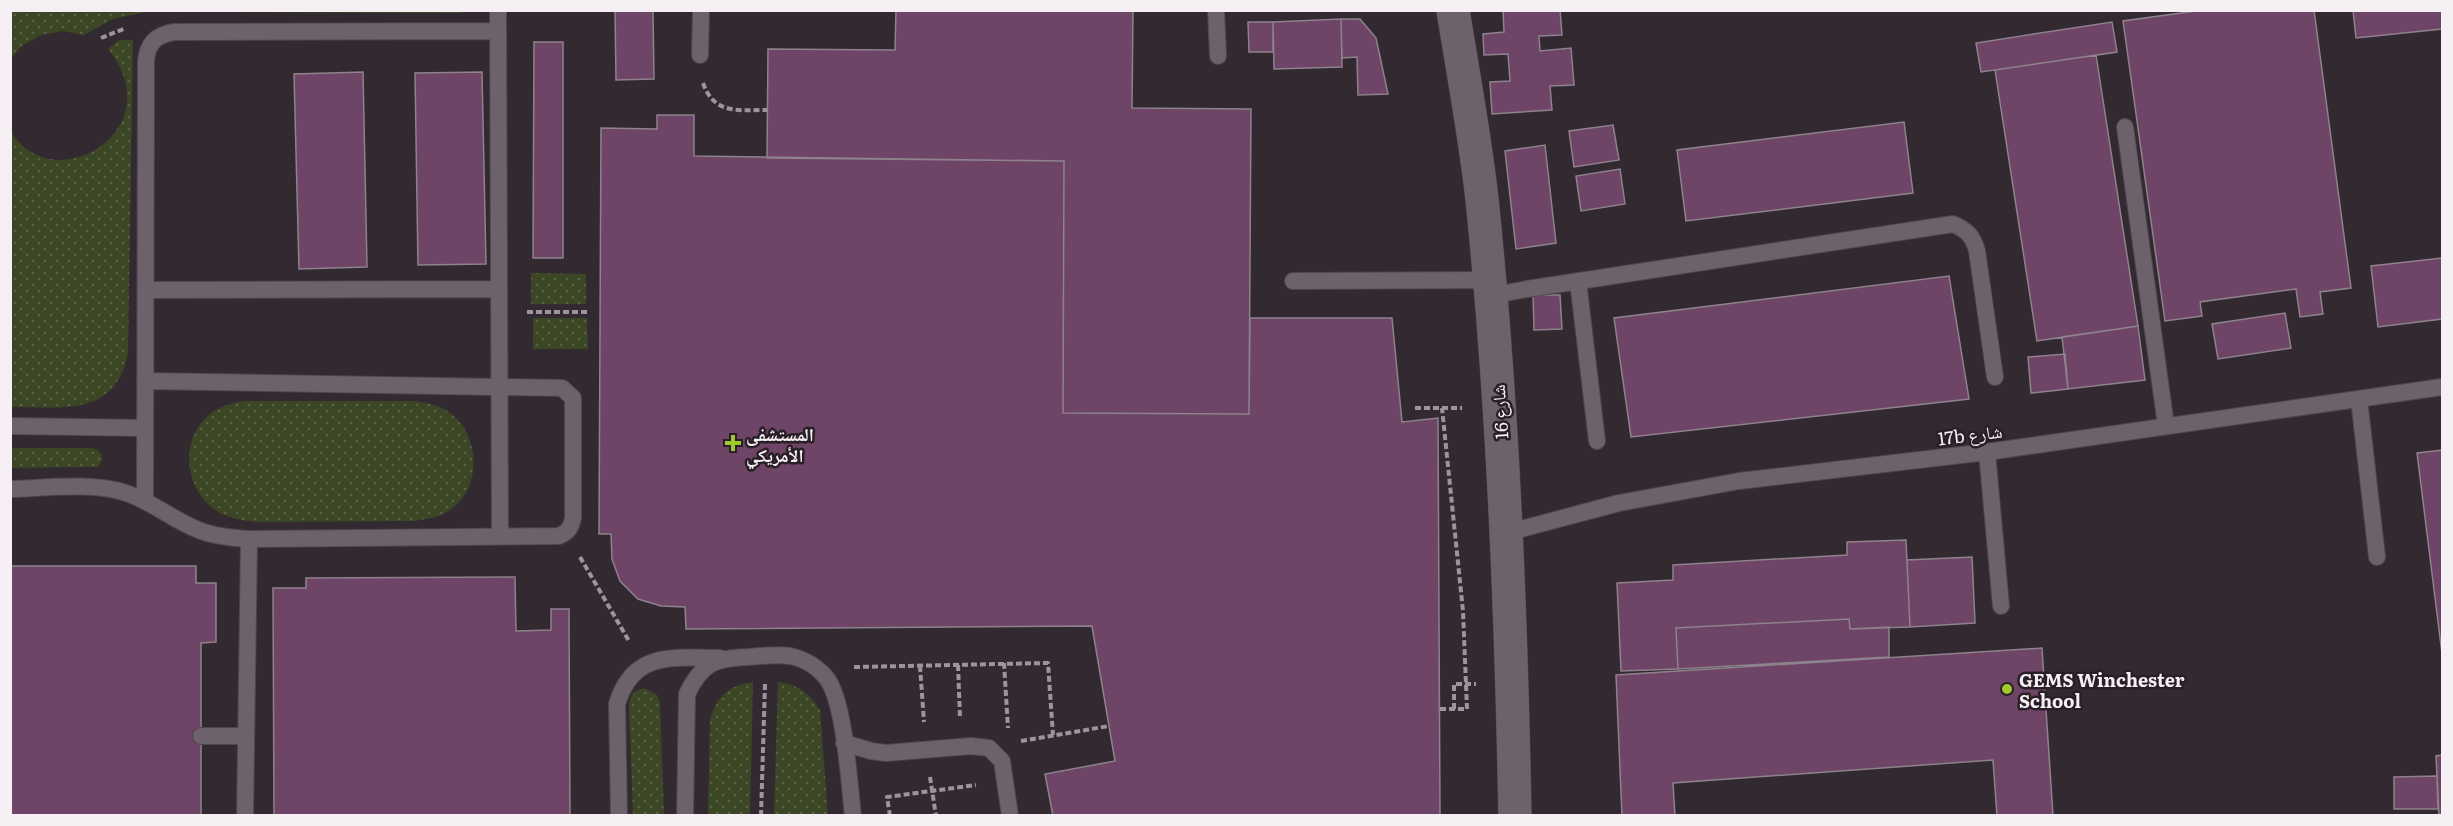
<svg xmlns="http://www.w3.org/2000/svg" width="2453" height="826" font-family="Literata,'Noto Naskh Arabic',serif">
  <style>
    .park { fill: url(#park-dots) }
    .building { fill: #6e4467; stroke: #8e828c; stroke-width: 1.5 }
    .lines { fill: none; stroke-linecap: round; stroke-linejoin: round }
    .service-casing { stroke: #4f474e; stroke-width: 18 }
    .minor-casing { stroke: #4f474e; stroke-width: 34 }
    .path { stroke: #9d959b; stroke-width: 4; stroke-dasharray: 6 3; stroke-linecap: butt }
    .service { stroke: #6d626b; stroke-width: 16 }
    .minor { stroke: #6d626b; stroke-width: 33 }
    .poi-dot { fill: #9eca2e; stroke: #291f27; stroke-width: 2 }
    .labels { text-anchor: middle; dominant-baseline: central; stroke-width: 5; stroke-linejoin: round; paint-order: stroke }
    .street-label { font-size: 18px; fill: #f6eff4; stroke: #291f27 }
    .poi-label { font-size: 18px; font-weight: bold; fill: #f6eff4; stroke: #291f27; text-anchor: start }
  </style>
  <defs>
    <pattern id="park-dots" width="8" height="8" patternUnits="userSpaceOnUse" patternTransform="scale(1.5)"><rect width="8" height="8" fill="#3a4624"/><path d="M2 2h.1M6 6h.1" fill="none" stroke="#576144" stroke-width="1.8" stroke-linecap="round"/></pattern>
  </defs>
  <rect width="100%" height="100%" fill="#332931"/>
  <path class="park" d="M11,10h457v1l-8,2 -314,-1 -33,7 -29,16 -21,-4 -21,4 -19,10 -12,13z
    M119,40h14l-5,313c-13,65 -66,54 -117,54v-275c45,70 162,-4 97,-83z
    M531,273l55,1v30h-55z
    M533,318h54l1,31h-55z
    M244,401h169c11,1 21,3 31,8 38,21 40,81 3,103 -10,6 -21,7 -32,9l-156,1c-11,-1 -22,-2 -32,-6 -43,-16 -52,-79 -13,-105 10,-6 19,-8 30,-10z
    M10,448h81c12,2 14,10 7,19h-7l-80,1z
    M753,682l-3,133h-42l2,-95c6,-23 19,-35 43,-38z
    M778,682c20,3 31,10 42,28l8,105h-54z
    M644,688l13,7 3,7 4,113h-31l-4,-109c1,-11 4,-15 15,-18z"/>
  <path class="building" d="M615,10h38l1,69 -38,1z
    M896,10h237l-1,98 119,1 -2,305 -186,-1 1,-252 -297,-3 1,-109 127,1z
    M1503,10h57l2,25 -23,1 1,15 31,-3 3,37 -24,1 2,24 -60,4 -2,-32 20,-1 -2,-27 -24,1 -1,-21 21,-2z
    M2203,10h111l37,278 -31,4 3,22 -23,3 -4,-28 -96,13 2,14 -37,5 -42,-300z
    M2353,10h89v19l-86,9z
    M1341,19l1,48 -68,2 -1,-47z
    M1341,19h19l16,19 12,56 -30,1 -1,-38 -15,1z
    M1248,22h25v30h-24z
    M2112,22l5,30 -136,20 -5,-29z
    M534,42h29v216h-30z
    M2096,55l42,271 -101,15 -42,-271z
    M363,72l4,195 -68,2 -5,-195z
    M482,72l4,192 -68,1 -3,-192z
    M657,115h37v41l370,5 -1,252 186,1 1,-96h142l10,104 36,-4 2,398h-387l-8,-42 70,-13 -23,-135 -406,3 -1,-22 -24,-1 -23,-7 -18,-18 -8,-22 -1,-25h-12l2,-406 56,1z
    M1904,122l9,71 -227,28 -9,-71z
    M1613,125l6,35 -45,7 -5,-36z
    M1545,145l11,98 -40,6 -11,-98z
    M1620,169l5,35 -44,7 -5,-35z
    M2442,258v61l-64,8 -7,-61z
    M1949,276l20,123 -338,38 -17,-119z
    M1533,295h27l2,34 -28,1z
    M2285,313l6,35 -73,11 -6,-35z
    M2138,326l7,54 -77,9 -6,-52z
    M2065,354l3,35 -37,4 -3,-36z
    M2442,450v204l-25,-201z
    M1906,540l4,87 -60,2 -1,-10 -173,9 2,41 -57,2 -4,-88 56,-3v-15l174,-10v-13z
    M1972,557l3,66 -65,4 -3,-67z
    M10,566h186v17h20v59l-15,1v173h-191z
    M515,577l1,54 35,-1v-21h18l1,207h-296l-1,-228h33v-10z
    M1849,619l1,10 39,-2v30l-211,12 -2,-41z
    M2042,648l11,168h-56l-4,-56 -320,23 2,33h-53l-6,-141z
    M2442,755v61h-3l-3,-60z
    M2437,776l1,33h-44v-32z"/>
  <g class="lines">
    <defs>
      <path id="service" d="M498,10l2,526
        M1216,10l2,46
        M700,55l1,-45
        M2125,127l41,299
        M1293,281l196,-1
        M1578,281l19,160
        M146,290l353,-1
        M1490,296l37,-7 426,-65c14,6 20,12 24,27l18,126
        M2359,399l18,158
        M10,426l135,2
        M1987,452l14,154
        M10,489c35,-1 83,-7 116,4 28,9 50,30 78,39 14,5 30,6 45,7l310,-3c9,-4 12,-8 14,-18v-120l-11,-10 -417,-7
        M145,500l1,-438c1,-18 9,-27 28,-30l324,-1
        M1506,533l113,-30 120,-22 248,-29 455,-65
        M201,736h45
        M844,743l27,8 15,2 85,-7 18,2 13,13 8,55
        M245,816l4,-277
        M619,816l-2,-112c16,-54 57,-46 103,-46
        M685,816l2,-122c15,-31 28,-36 61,-37 14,-1 28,-3 42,-1 15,3 29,12 38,24 17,26 21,103 25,136"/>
      <path id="minor" d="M1453,10c10,63 22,126 29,189 21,205 29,411 33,617"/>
    </defs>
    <use href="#service" class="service-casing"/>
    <use href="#minor" class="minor-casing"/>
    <path class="path" d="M101,38l25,-10
      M703,83c11,32 36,27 64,27
      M527,312h63
      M1415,408h47
      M580,557l49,84
      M1004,663l4,65
      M958,665l2,53
      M920,666l4,56
      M854,667l194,-4 5,72
      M1440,709h27l-4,-98 -21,-203
      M1454,709v-25h22
      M1021,741l88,-15
      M930,777l6,39
      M761,816l4,-132
      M890,816l-3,-19 89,-12"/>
    <use href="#service" class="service"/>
    <use href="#minor" class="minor"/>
  </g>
  <g class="poi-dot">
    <path d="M730 434h6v6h6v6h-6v6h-6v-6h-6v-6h6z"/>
    <circle cx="2007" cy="689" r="6"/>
  </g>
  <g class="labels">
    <g class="street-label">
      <text transform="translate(1499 412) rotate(-94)">شارع 16</text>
      <text transform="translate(1970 434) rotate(-7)">17b شارع</text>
    </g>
    <g class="poi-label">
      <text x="746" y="433">المستشفى<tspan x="746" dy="21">الأمريكي</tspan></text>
      <text x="2019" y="679">GEMS Winchester<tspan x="2019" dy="21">School</tspan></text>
    </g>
  </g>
  <rect width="2453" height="826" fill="none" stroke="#f6eff4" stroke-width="24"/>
</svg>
